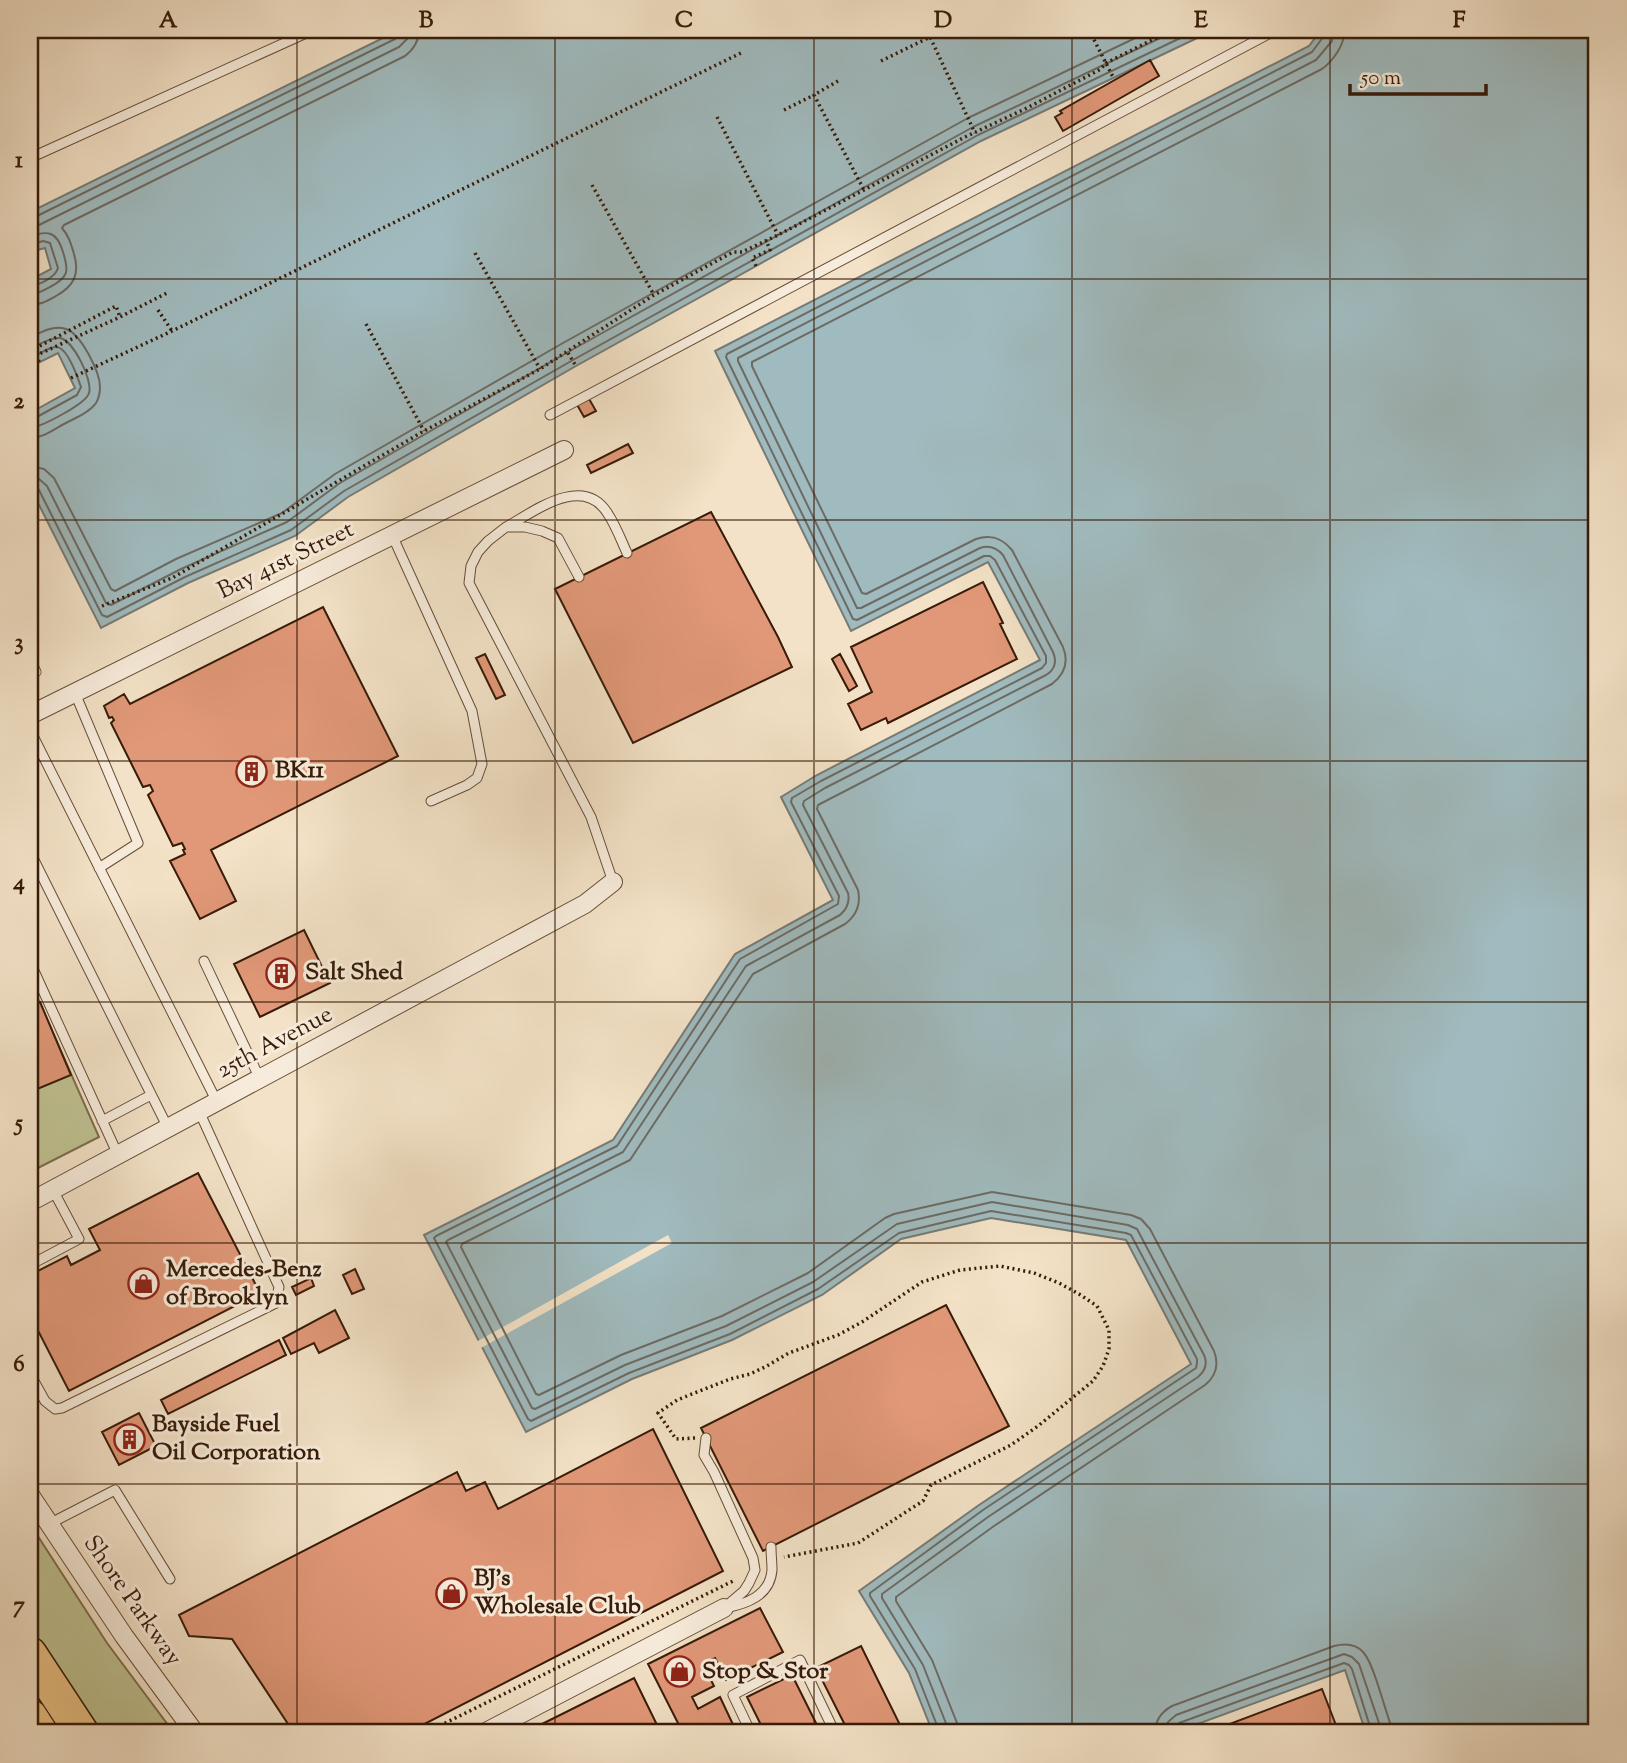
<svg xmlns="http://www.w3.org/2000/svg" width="1627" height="1763" font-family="'Sorts Mill Goudy',serif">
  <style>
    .green { fill: #c0c292; stroke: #7c6e4d; stroke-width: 2 }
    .water { fill: #a0bbbf; stroke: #767b76; stroke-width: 2 }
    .pier { fill: #f3e2c7 }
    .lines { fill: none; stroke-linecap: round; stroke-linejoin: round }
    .shore { stroke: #6c6b64; stroke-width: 2 }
    .building { fill: #e19878; stroke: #371b08; stroke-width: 2 }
    .service-casing { stroke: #664d38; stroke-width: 11 }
    .minor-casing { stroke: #664d38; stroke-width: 20 }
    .motorway-casing { stroke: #371b08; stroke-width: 36 }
    .path { stroke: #371b08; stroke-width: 3.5; stroke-dasharray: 2 3.5; stroke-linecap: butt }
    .service { stroke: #f7ecdb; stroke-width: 9 }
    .minor { stroke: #f7ecdb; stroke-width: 18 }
    .motorway { stroke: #eac184; stroke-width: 33 }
    .grid { fill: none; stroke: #371b08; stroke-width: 2; stroke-opacity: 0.55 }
    .labels { text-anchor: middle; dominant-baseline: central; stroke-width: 6; stroke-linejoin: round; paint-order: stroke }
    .street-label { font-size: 24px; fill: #371b08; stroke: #f7ecdb }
    .poi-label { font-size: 24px; font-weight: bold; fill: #371b08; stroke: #f7ecdb; text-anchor: start }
    .neatline { fill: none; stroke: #371b08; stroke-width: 2.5 }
    .grid-label { font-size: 23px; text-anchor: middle; font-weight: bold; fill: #371b08 }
  </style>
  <rect width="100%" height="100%" fill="#f3e2c7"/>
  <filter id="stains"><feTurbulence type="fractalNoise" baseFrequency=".00286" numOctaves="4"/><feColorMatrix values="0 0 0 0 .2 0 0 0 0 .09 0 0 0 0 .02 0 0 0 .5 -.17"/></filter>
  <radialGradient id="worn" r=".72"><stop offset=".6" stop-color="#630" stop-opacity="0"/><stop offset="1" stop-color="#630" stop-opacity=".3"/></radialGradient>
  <path class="green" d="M30,981l69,156 -69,35z
    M30,1524l77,119 67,90h-144z"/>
  <path class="water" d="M399,30h815l-233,111 -405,225 -228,131 -53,39 -107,47 -87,45 -71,-141v-74l45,-25 -17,-35 -28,14v-87l21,-11 -6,-21 -15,4v-40z
    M1321,30h276v1703h-231l-21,-63 -172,63h-240l-24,-60 -50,-82 120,-86 212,-141 -65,-124 -135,-22 -90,21 -79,56 -90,45 -100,39 -106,53 -102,-197 189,-95 122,-186 98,-54 -52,-103 36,-22 223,-115 -52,-98 -137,69 -136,-280 594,-305z"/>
  <path class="pier" d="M668,1235l4,8 -193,106 -3,-7z"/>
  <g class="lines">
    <path class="shore" d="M30,218l5,-1 360,-178 4,-4 1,-5
      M30,227l9,-2 360,-178 8,-8 2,-9
      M30,236c19,-6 27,-4 33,16 6,19 6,25 -13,35 -7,4 -12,7 -20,8
      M30,245l13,-4 7,2 8,25c-3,10 -19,17 -28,18
      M30,305c10,0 17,-4 26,-9 18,-10 24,-22 18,-42 -3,-10 -5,-18 -12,-26l2,-3 341,-169c9,-7 14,-15 14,-26
      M30,338c11,-6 23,-13 36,-9 15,5 34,43 34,58 0,6 -1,11 -4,16 -7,10 -21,15 -32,21 -11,6 -21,14 -34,14
      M30,349c8,-4 20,-12 30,-11 13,2 33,42 29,55 -3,11 -48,34 -59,35
      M30,359c7,-4 17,-11 25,-12 12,-2 23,31 26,40l-4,8 -42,23 -5,1
      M30,466l14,3 10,9 57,111 4,2 61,-32 106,-46 53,-39 228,-131 405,-225 184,-88
      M30,477l9,2 8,7 59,117 5,2 70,-36 106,-47 53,-39 228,-131 405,-225 204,-97
      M30,486h5l4,4 63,125 5,2 78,-40 106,-47 53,-39 229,-131 405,-225 219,-105
      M939,1733l-1,-5 -23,-59 -45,-73v-3l113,-83 213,-142 1,-5v-4l-66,-124 -5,-2 -135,-22 -92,22 -81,56 -88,45 -101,39 -98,48 -3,-2 -94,-181 2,-2 181,-90 123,-187 98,-55 1,-8 -48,-94 1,-4 29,-17 221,-113 4,-5v-7l-51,-96 -5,-4h-6l-127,64 -4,-1 -127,-262 1,-3 585,-302 12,-16 2,-6
      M947,1733v-7l-24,-61 -41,-67v-4l106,-77 210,-140c7,-6 10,-13 6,-22l-67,-126 -9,-4 -136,-23 -95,22 -84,58 -87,44 -101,39 -90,44 -3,-1 -86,-166 2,-2 175,-88 123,-186 94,-51c7,-6 10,-13 8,-22l-45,-88 1,-4 21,-13 221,-113c9,-5 11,-14 7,-23l-50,-97c-6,-7 -14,-10 -23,-7l-119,60h-4l-119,-247v-3l578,-298 16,-19 2,-11
      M958,1733l-1,-10 -25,-63 -36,-59v-4l98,-71 211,-141c11,-9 14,-21 9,-34l-64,-122 -9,-10 -10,-4 -139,-23 -98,22 -9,4 -77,55 -86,43 -101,39 -82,40 -3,-1 -75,-147 1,-3 168,-84 123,-186 92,-50c12,-9 16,-20 13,-34l-41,-81 1,-4 234,-121c13,-10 17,-22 11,-37l-51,-97c-10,-12 -21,-16 -36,-11l-110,55 -4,-1 -110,-227v-4l570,-293c12,-9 22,-24 23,-39
      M1155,1733c0,-12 6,-21 17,-27l162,-60c31,-8 36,16 44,39 4,13 8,25 12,38l1,10
      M1165,1733l3,-11 8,-7 168,-61 8,3 7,7 21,62 1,7
      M1174,1733l1,-5 4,-5 165,-60 5,2 3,4 20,64"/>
  </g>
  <path class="building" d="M1150,60l9,16 -96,55 -8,-14 7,-4 -2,-2z
    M588,397l8,14 -12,6 -8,-14z
    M628,444l5,9 -42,20 -4,-8z
    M711,512l67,125 14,30 -159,76 -78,-154z
    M983,582l20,41 -3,1 17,35 -129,64 -2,-5 -25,12 -13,-26 24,-12 -21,-45z
    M323,607l75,149 -187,94 25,51 -36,18 -30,-58 15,-7 -2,-4 2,-1 -3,-6 -9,3 -25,-51 5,-4 -3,-6 -7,2 -32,-64 3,-3 -2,-3 -3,1 -5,-12 20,-12 6,10z
    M485,654l20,41 -9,4 -20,-41z
    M840,654l17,32 -8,5 -17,-32z
    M304,930l26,53 -70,34 -26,-53z
    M40,1002l31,73 -41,17v-86z
    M198,1173l62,120 -191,98 -39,-76v-40l37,-19 4,9 29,-15 -11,-21z
    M355,1269l9,20 -12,5 -9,-19z
    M311,1278l3,8 -18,9 -4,-8z
    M946,1305l63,121 -246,125 -62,-123z
    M335,1310l14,28 -30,15 -5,-10 -23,11 -8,-16z
    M279,1340l7,15 -118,59 -7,-14z
    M139,1413l17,33 -37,19 -17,-33z
    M653,1429l70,142 -316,162h-118l1,-6 -58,-88 -43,-3 -10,-21 278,-143 9,19 19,-9 13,27z
    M760,1608l23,44 -57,28 -11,-22 -12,6 11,22 -22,11 6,12 22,-12 17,36h-54l-35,-69z
    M861,1646l43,87h-55l-33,-65z
    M792,1675l29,58h-56l-18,-36z
    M634,1678l27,55h-137z
    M1322,1689l17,44h-133z"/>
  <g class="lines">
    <defs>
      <path id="service" d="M30,158l283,-128
        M550,415l726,-385
        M508,526c28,-16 76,-52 100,-12 8,12 13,26 19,39
        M392,535l80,176 10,53 -5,14 -10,7 -36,16
        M579,577l-21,-39 -16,-7 -17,-4h-19l-18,14 -10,11 -7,14 -2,17 122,234 22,65
        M30,659l6,13 -6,3
        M75,693l63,150 -39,25
        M30,730l187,372
        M30,852l138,276
        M204,961l56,118
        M30,962l88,193
        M102,1121l49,-26
        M30,1265l49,-26 -26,-49
        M30,1374l15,27 10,8 7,-1 214,-105 3,-16 -80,-176
        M706,1438l-2,17 10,17 39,86 2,12 -6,13 -5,8 -20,17
        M49,1524l66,-34 55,89
        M725,1608c21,-4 45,-12 47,-38 0,-7 -1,-16 -1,-23
        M751,1733l-18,-38 67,-35 35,73"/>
      <path id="minor" d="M30,715l534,-265
        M30,1202l555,-298 28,-22
        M30,1495l94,141 71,97
        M484,1733l240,-125"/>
      <path id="motorway" d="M30,1654l52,79
        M30,1716l11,17"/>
    </defs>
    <use href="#service" class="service-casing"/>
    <use href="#minor" class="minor-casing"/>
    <use href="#motorway" class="motorway-casing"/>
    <path class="path" d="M944,30l-14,7 45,96
      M1089,30l24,47
      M881,61l49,-24
      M838,81l-24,14 50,95
      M784,110l30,-15
      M717,117l61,118
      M592,185l62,110
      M475,253l65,116
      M756,266l-4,-8 18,-8 -4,-10
      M158,310l14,21
      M366,324l58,107
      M30,351l86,-45 4,11
      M568,353l8,13
      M39,362l-2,-7 83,-38 49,-25
      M71,378l101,-47 571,-279
      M102,606l70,-28 252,-147 116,-62 114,-74 79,-43h9l36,-17 187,-98 62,-29 74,-39 5,-6 66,-33
      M695,1438l-19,1 -18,-26 19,-13 53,-21 20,-5 15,-7 24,-14 49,-18 24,-13 60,-40 38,-12 40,-4 34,7 25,10 20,11 18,12 12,24v19l-6,17 -10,15 -55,45 -27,19 -80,40 -8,16 -65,42 -74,14
      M425,1733l310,-153"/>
    <use href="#service" class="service"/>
    <use href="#minor" class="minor"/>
    <use href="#motorway" class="motorway"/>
  </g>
  <path class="grid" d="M297,30v1703M555,30v1703M814,30v1703M1072,30v1703M1330,30v1703M30,279h1567M30,520h1567M30,761h1567M30,1002h1567M30,1243h1567M30,1484h1567"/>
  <defs>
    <symbol id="building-ring" viewBox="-11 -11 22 22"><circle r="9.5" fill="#f7ecdb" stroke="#8f2418" stroke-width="1.5"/><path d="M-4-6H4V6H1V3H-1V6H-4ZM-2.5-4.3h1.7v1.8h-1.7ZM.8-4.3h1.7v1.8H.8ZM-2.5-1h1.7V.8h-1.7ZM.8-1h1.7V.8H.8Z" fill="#8f2418"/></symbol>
    <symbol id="shop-ring" viewBox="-11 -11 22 22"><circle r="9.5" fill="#f7ecdb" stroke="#8f2418" stroke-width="1.5"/><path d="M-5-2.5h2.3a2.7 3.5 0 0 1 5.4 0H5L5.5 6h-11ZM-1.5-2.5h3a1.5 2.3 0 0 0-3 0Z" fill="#8f2418"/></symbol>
  </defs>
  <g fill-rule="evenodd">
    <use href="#building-ring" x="234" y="754" width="35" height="35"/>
    <use href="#building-ring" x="264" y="956" width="35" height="35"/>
    <use href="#shop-ring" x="126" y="1266" width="35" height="35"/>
    <use href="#building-ring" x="112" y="1422" width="35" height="35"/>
    <use href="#shop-ring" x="434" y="1576" width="35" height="35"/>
    <use href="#shop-ring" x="662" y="1654" width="35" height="35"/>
  </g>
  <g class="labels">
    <g class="street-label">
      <text transform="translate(286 561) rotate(-26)">Bay 41st Street</text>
      <text transform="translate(275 1043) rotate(-28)">25th Avenue</text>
      <text transform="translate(132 1601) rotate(55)">Shore Parkway</text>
    </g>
    <g class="poi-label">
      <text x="275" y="771">BK11</text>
      <text x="305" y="973">Salt Shed</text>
      <text x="166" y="1270">Mercedes-Benz<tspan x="166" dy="28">of Brooklyn</tspan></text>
      <text x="152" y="1425">Bayside Fuel<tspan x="152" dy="28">Oil Corporation</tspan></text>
      <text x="474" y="1579">BJ's<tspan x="474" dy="28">Wholesale Club</tspan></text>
      <text x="702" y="1672">Stop &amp; Stor</text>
    </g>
  </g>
  <rect width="1627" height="1763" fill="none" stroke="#f3e2c7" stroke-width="77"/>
  <path d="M1350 84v10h136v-10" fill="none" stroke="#371b08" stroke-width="3.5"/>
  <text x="1361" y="84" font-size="21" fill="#371b08" stroke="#f7ecdb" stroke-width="5" paint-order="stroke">50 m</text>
  <rect x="38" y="38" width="1550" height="1686" class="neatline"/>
  <g class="grid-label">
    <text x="168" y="27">A</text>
    <text x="426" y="27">B</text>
    <text x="684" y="27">C</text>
    <text x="943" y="27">D</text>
    <text x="1201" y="27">E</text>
    <text x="1459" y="27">F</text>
    <text x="19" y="167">1</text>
    <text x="19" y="408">2</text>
    <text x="19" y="649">3</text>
    <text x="19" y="889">4</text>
    <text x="19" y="1130">5</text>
    <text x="19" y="1371">6</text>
    <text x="19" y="1612">7</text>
  </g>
  <rect width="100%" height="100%" filter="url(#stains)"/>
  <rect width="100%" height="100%" fill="url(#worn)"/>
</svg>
